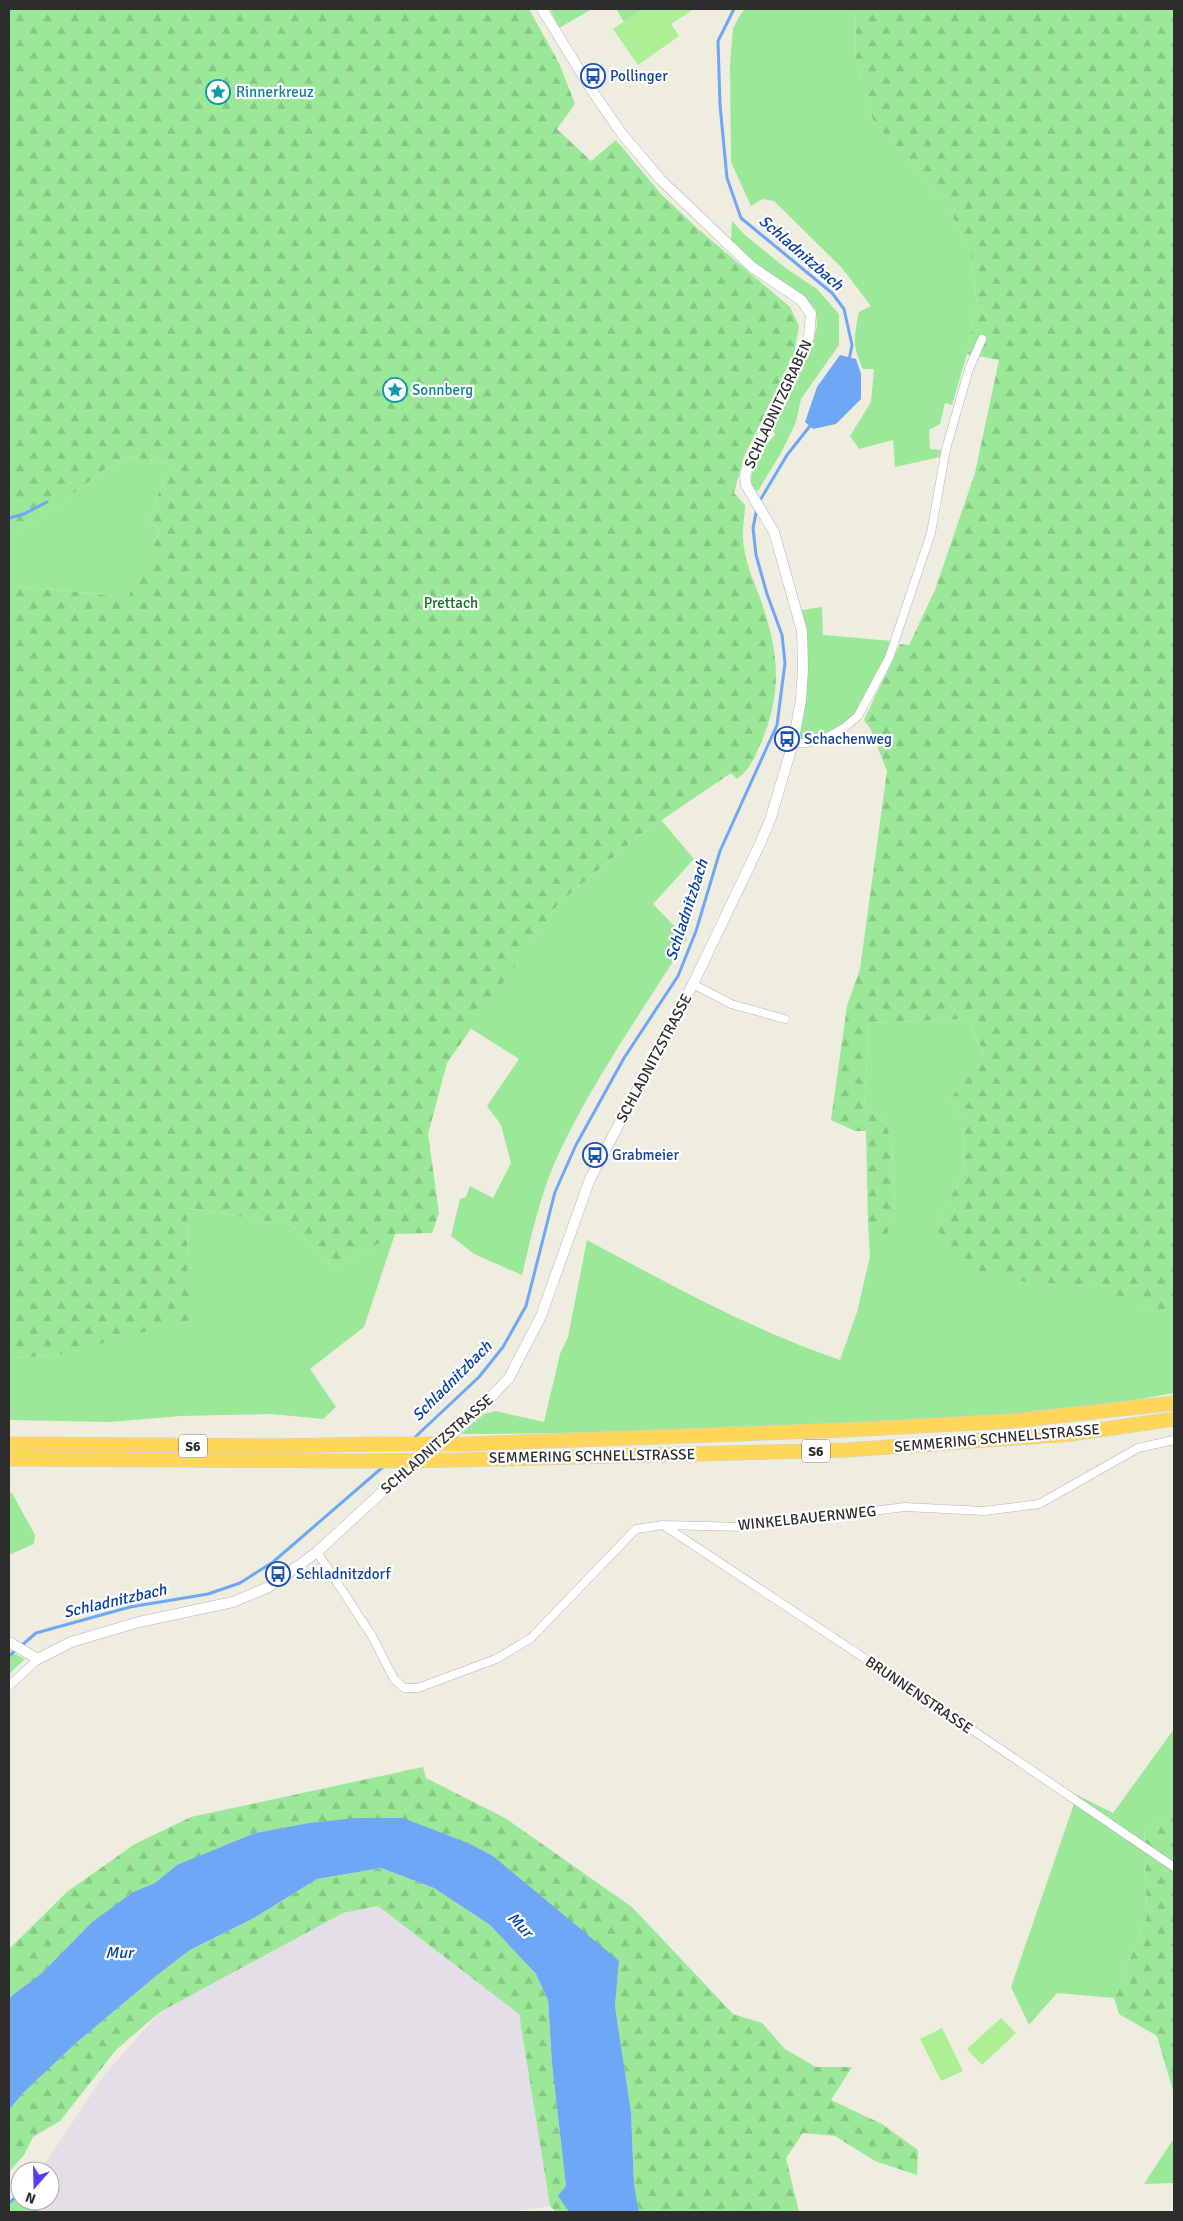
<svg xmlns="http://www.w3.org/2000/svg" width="1183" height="2221" font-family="Signika,sans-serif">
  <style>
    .industrial { fill: #e4dfe7 }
    .grass { fill: #9be899 }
    .forest { fill: url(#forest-firs) }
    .pitch { fill: #acef95 }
    .water { fill: #6ea7f5 }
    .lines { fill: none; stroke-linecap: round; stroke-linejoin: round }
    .stream { stroke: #6ea7f5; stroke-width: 3 }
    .street-casing { stroke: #b4b3c1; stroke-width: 9 }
    .secondary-casing { stroke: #b4b3c1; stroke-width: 11 }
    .highway-casing { stroke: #d1d1d1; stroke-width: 15 }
    .street { stroke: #fff; stroke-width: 8 }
    .secondary { stroke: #fff; stroke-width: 10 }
    .highway { stroke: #ffd55a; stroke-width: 14 }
    .highway-bridge-casing { stroke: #d1d1d1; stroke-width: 15; stroke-linecap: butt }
    .highway-bridge { stroke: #ffd55a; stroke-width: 14 }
    .labels { text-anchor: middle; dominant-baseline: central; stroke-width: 4.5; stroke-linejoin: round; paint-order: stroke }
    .shield { fill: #fff; stroke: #6c6c6c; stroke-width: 1 }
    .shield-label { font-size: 14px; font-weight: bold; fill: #2d2d2d }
    .transit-label { font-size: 15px; fill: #164399; stroke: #fff; text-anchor: start }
    .culture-label { font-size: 15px; fill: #0d838f; stroke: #fff; text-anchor: start }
    .street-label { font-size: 15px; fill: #2d2d2d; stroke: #fff }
    .park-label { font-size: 15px; fill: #177020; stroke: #fff }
    .water-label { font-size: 16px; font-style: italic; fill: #063ea8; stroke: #fff }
  </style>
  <defs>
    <pattern id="forest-firs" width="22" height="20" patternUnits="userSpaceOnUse" patternTransform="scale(1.25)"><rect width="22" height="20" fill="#9be899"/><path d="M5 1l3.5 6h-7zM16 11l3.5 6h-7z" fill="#86c784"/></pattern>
  </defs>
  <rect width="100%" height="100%" fill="#efeddf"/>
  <path class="industrial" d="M378,1906l141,108 31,192 -37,6h-475l-1,-11h13v-30h-10l64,-96 56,-63 183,-99z"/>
  <path class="grass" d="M550,9h-1h43l-33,19z
    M616,9h27l-19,13z
    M747,9h108l1,53 18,61 39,41 42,57 15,33 7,49 -10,51 -15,51 -7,-2 -5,21 -11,6 1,19 11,1 -1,7 -45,10 -2,-27 -34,9 -9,-13 21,-34 3,-33h-11c-11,-22 -9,-33 -4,-57l12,-6 -29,-38 -68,-67 -11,-2 -12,7 -20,-44 -1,-97 3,-37 9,-16z
    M732,221l13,14 42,34 30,20 22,25v31l-38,54 -5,23 -14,29 -24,40 -6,-3c-4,-21 9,-38 23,-53l-3,-8 36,-74 9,-26 -1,-17c-25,-27 -62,-41 -85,-70z
    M131,457l39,7 -22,56 12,11 -33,70 -28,-7 -77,-7 -13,9v-55l98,-73z
    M822,607l1,28 69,6 -6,16 -30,58 -14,10 -21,11 -20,2 -2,-1c7,-43 13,-84 3,-127z
    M661,820l33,39 -41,45 34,35c-43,70 -92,138 -127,212 -19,39 -28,83 -38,124l-48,-21 -23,-18 9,-37 6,-2 4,-11 23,12 18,-35 -10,-38 -14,-19 32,-47 -49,-31 89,-125 82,-69z
    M968,1019l15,34 -33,47 14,21 -1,54 -29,50 84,55 79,7 63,26h14v80c-119,23 -240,27 -361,32 -118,4 -235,9 -352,9l23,-20 11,-3 49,11 16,-68 8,-17 19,-97c82,44 165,90 253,120l17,-48 13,-55 -2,-35 16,19 11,-29 -3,-68 -6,-22 -22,-15 5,-84z
    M188,1208l103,17 44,44 60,-35 -31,93 -54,42 26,38 -13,12 -52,-5 -90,2 -71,6 -101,-2v-62l44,-2 134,-96z
    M9,1493h3l23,42 -1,9 -25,11z
    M1174,1729v86l-30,12 3,89 -33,82 -57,-5 -28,32 -18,-38 66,-192 36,18z
    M1174,2138v45l-30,1z
    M20,2192v9h17l1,11h-29v-9z"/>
  <path class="forest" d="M9,9h520l30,54 16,41 -18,25 34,32 25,-21 45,54 36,34 93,79 9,19 -5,27 -50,104 -10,36 11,12c0,11 -3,23 -2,34 1,20 10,40 17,59 18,49 23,91 3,140 -7,16 -12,31 -26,41l-6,-6 -90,61 -82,69 -112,160 -19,71 11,79 -7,20 -37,1 -60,35 -44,-44 -103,-17 -1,52 3,60 -137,36 -44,2v-762l13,-9 77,7 28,6 33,-69 -12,-11 22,-56 -39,-7 -24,11 -98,73z
    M855,9h319v1304h-14l-64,-26 -76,-6 -58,-15 -28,-41 29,-50 1,-54 -14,-21 33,-48 -15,-33 -99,4 -5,84 22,15 6,22 3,68 -11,30 -16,-20 -2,-91h-11l-24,-11 16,-114 13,-37 27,-198 -17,-43 -6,-8 36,-76 9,1 26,-55 40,-117 24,-113 -32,-6 10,-51 -7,-49 -15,-33 -42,-57 -39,-41 -18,-61z
    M9,1651l16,8 -16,15z
    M423,1767l3,11 79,40 127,89 101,107 29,9 23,26 31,18h36l-21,33 51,24 36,26 -1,25 -42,-14 -40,-25 -32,-3 -17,25 13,54h-160l-5,-28 -3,-72 -16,-106 4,-45 -310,-138 -54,10 -77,32 -23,18 -22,9 -41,30 -50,51 -33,25v-49l59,-58 67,-47 56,-27z
    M1174,1815v279l-17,-58 -38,-22 -5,-16 33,-82 -3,-89z
    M381,1868l53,20 56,37 46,49 12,26 4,64 17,148h-13l-6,-6 -31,-192 -141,-108 -35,7 -183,99 -44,38 -56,71 -27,16 -9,18 -15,17v-62l14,-17 53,-50 80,-67 34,-26 64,-32 63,-39z"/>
  <path class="pitch" d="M643,9h51l-23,15 8,12 -41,29 -25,-36z
    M1001,2018l15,15 -34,32 -15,-16z
    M942,2028l21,43 -22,10 -21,-42z"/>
  <path class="water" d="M840,355l16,4 5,15v25l-25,25 -23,5 -8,-7 12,-35z
    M356,1818h47l65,25 25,13 126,105 -4,45 16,106 3,72 5,28h-70l-11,-16 8,-10 -14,-122 -4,-64 -12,-26 -46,-49 -56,-37 -53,-20 -64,11 -63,39 -64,32 -34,26 -80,67 -53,50 -14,17v-112l33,-25 50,-51 41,-30 22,-9 22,-18 78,-32 54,-10z"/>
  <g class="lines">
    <path class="stream" d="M734,9l-16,32 2,64 7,73 14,40 91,75 12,16 8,36 -3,15
      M759,502l28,-47 23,-29 4,-1
      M9,518l15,-4 23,-12
      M413,1439l66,-62 24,-30 23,-41 29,-114 21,-47 48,-87 54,-82 18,-45 24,-80 57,-126 8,-62 -3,-28 -15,-41 -11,-39 -3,-27 4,-20
      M21,1646l15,-13 94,-26 78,-13 32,-11 33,-21 111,-96
      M9,1656l7,-6
      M34,2201l1,11
      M9,2203l11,-10"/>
    <defs>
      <path id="street" d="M793,743h12l19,-4 20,-11 14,-12 31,-58 42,-125 15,-84 23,-80 13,-30
        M693,984l38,20 54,15
        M663,1525l277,183 234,159
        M317,1552l55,84 22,43 10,9h14l78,-29 35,-21 105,-109 27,-4 81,2 161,-20 79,4 55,-7 99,-56 36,-8
        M9,1686l29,-27"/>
      <path id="secondary" d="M9,1642l29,17 33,-17 68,-20 94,-20 36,-15 48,-35 77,-71 77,-63 38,-40 32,-62 49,-137 103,-195 67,-140 11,-27 22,-74 8,-43 2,-31 -1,-38 -28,-99 -28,-47 -1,-10 5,-14 59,-124 2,-23 -10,-14 -49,-33 -91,-87 -39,-46 -31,-45 -49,-80"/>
      <path id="highway" d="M9,1444l264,2 105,-2
        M468,1444l376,-14 169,-9 161,-18
        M9,1459l355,2
        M456,1460l391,-10 224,-16 103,-15"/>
    </defs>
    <use href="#street" class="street-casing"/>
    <use href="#secondary" class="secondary-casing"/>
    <use href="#highway" class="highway-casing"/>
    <use href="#street" class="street"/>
    <use href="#secondary" class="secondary"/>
    <use href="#highway" class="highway"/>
    <defs>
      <path id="highway-bridge" d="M378,1444h90
        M364,1461l92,-1"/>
    </defs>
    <use href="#highway-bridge" class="highway-bridge-casing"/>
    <use href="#highway-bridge" class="highway-bridge"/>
  </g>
  <defs>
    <symbol id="bus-ring" viewBox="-11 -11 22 22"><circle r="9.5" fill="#fff" stroke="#1a4fb4" stroke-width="1.5"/><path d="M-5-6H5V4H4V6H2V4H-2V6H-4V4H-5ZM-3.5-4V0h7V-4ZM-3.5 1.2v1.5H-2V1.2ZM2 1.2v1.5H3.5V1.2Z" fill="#1a4fb4"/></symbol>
    <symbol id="sight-ring" viewBox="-11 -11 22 22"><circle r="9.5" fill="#fff" stroke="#0f9aa8" stroke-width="1.5"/><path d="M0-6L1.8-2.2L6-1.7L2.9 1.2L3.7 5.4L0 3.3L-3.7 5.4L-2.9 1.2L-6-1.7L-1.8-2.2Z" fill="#0f9aa8"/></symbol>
  </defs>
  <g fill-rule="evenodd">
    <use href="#bus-ring" x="579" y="62" width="28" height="28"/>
    <use href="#sight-ring" x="204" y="78" width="28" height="28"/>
    <use href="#sight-ring" x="381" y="376" width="28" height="28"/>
    <use href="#bus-ring" x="773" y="725" width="28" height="28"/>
    <use href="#bus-ring" x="581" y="1141" width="28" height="28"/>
    <use href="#bus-ring" x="264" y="1560" width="28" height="28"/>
  </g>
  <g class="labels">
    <g class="shield">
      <rect x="179" y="1434.5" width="28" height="23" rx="4"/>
      <rect x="802" y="1439.5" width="28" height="23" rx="4"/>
    </g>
    <g class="shield-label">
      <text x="193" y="1446">S6</text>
      <text x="816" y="1451">S6</text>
    </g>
    <g class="transit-label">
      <text x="610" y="76">Pollinger</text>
      <text x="804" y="739">Schachenweg</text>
      <text x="612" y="1155">Grabmeier</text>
      <text x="296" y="1574">Schladnitzdorf</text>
    </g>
    <g class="culture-label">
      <text x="236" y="92">Rinnerkreuz</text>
      <text x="412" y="390">Sonnberg</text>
    </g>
    <g class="street-label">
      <text transform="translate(778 404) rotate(-65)">SCHLADNITZGRABEN</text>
      <text transform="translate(654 1058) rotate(-62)">SCHLADNITZSTRASSE</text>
      <text transform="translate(997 1438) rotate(-5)">SEMMERING SCHNELLSTRASSE</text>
      <text transform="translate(437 1444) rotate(-41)">SCHLADNITZSTRASSE</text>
      <text transform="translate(592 1456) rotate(-1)">SEMMERING SCHNELLSTRASSE</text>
      <text transform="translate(807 1518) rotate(-6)">WINKELBAUERNWEG</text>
      <text transform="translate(919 1695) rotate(34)">BRUNNENSTRASSE</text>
    </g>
    <g class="park-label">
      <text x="451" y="603">Prettach</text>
    </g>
    <g class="water-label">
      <text transform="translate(801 253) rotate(41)">Schladnitzbach</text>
      <text transform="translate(687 910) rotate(-72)">Schladnitzbach</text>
      <text transform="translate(452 1381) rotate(-45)">Schladnitzbach</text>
      <text transform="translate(115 1601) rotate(-13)">Schladnitzbach</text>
      <text transform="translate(520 1925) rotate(46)">Mur</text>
      <text x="119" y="1953">Mur</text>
    </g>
  </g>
  <rect width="1183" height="2221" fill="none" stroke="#2d2d2d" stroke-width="20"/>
  <g transform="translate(35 2186) rotate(200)"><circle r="24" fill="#ffffff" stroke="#ababab"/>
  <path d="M0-4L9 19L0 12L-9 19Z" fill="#553cff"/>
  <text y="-8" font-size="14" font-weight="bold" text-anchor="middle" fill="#2d2d2d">N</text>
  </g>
</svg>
